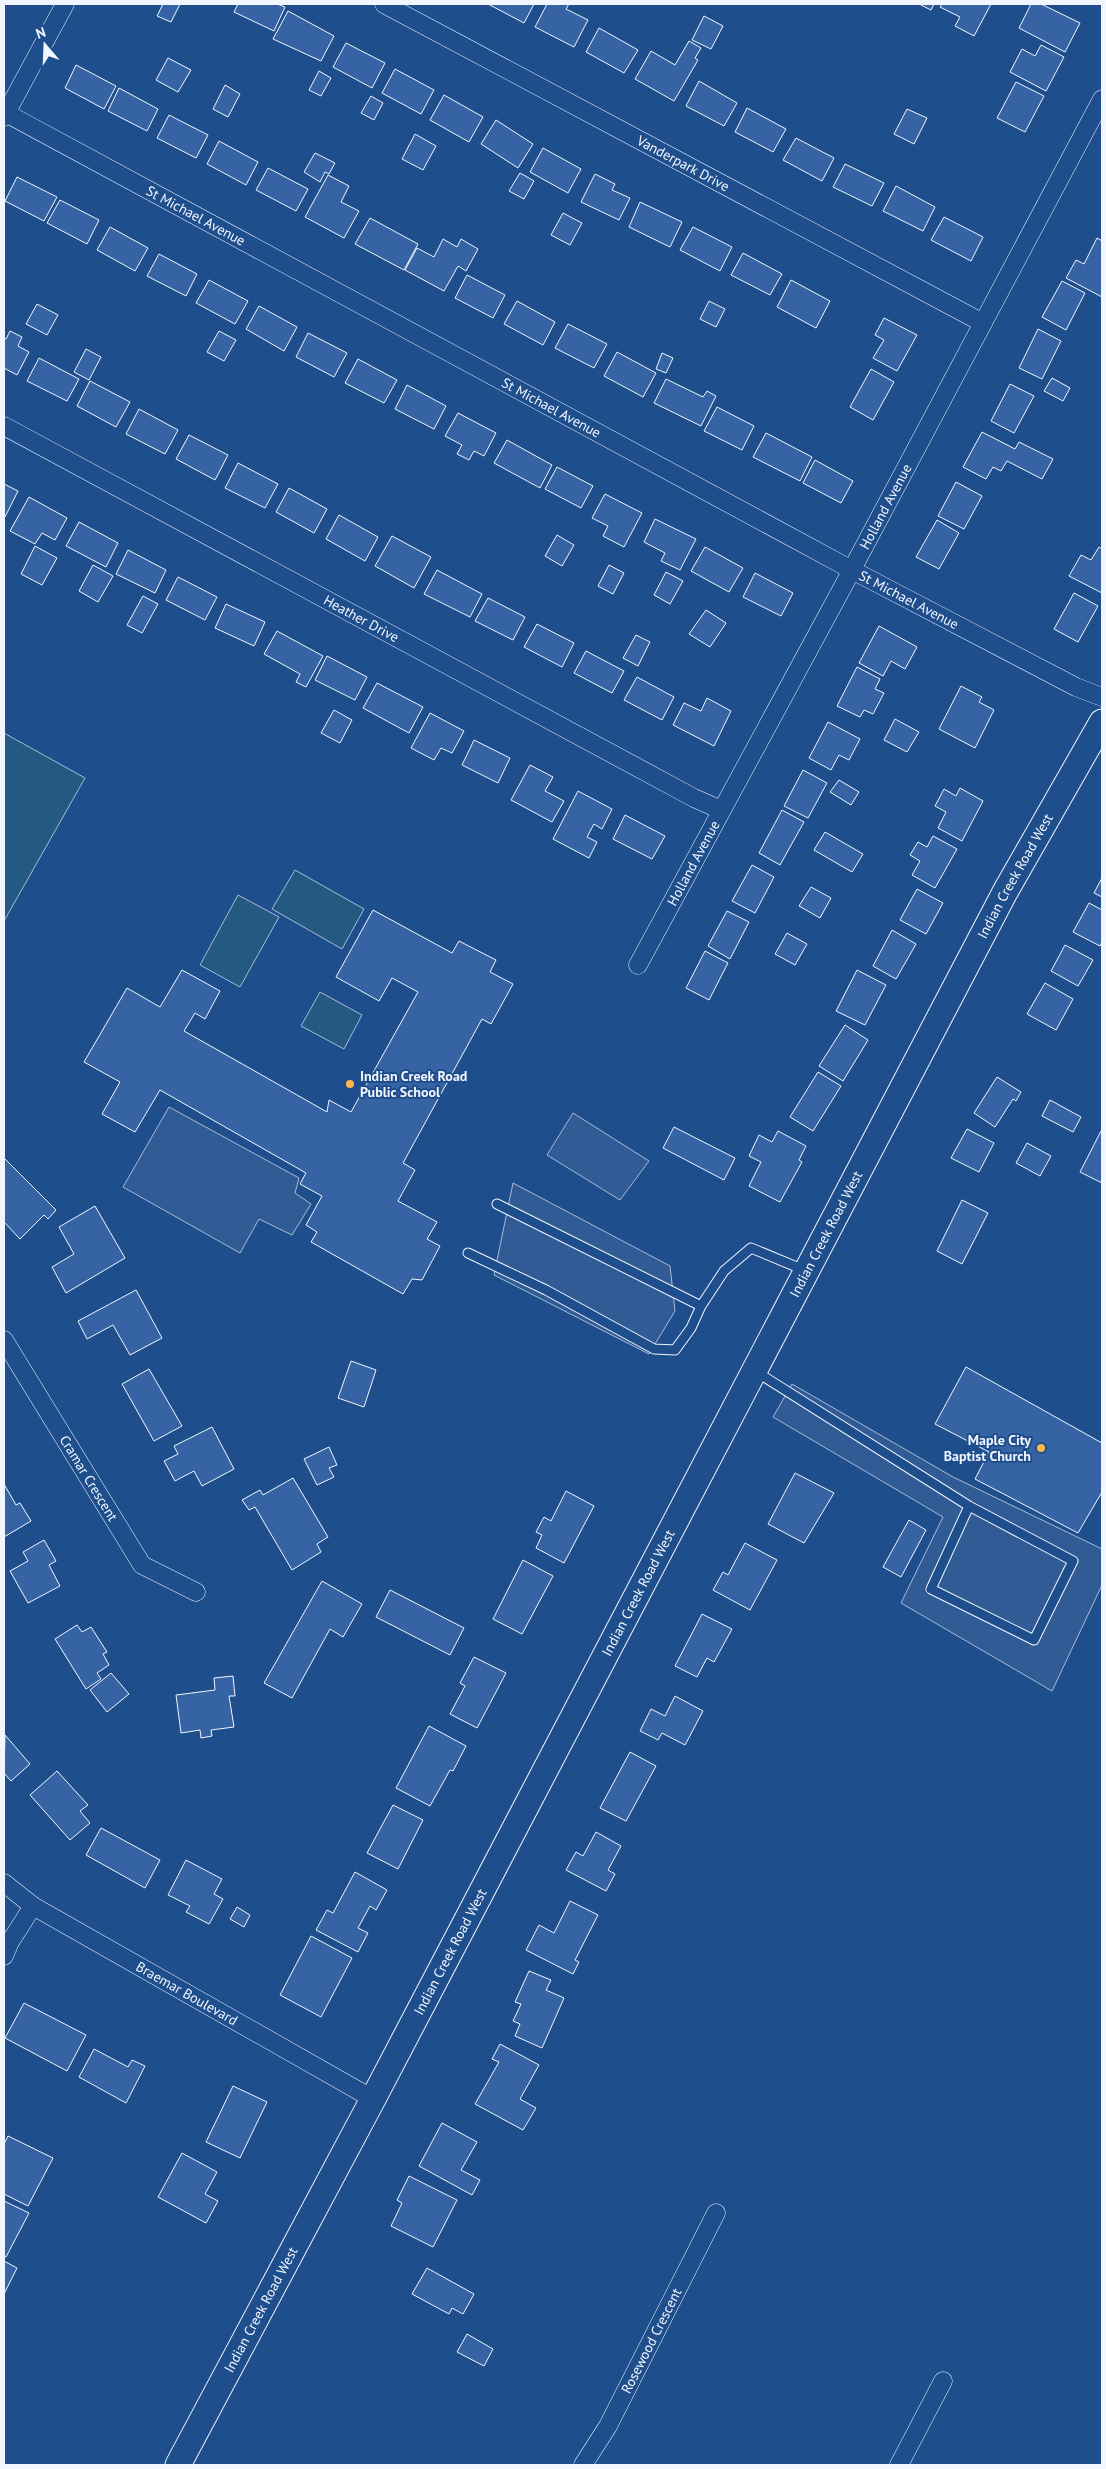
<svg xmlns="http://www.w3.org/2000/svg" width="1106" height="2469" font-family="'PT Sans',sans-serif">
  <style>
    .green { fill: #245a82; stroke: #a8bbd7 }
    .parking { fill: #305b95; stroke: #a8bbd7 }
    .building { fill: #3563a3; stroke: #f2f6ff }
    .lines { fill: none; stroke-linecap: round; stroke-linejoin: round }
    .lane-casing { stroke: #f2f6ff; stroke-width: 11 }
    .street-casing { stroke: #f2f6ff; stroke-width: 19 }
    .secondary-casing { stroke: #f2f6ff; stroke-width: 27 }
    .lane { stroke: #1f4e8c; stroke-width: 9 }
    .street { stroke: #1f4e8c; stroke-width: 18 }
    .secondary { stroke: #1f4e8c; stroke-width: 25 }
    .poi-dot { fill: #ffb74d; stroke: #1f4e8c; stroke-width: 2 }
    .labels { text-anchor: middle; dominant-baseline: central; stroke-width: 4; stroke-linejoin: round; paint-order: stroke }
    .street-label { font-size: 14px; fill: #f2f6ff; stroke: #1f4e8c }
    .poi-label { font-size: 14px; font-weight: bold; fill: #f2f6ff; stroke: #1f4e8c; text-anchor: start }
  </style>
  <rect width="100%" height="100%" fill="#1f4e8c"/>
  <path class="green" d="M4,733l81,45 -81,143z
    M295,870l69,39 -22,40 -70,-40z
    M238,895l41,22 -39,70 -40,-22z
    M320,992l42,23 -18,34 -43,-23z"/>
  <path class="parking" d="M169,1107l130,71 -4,15 16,11 -19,31 -33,-16 -19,34 -117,-66z
    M573,1113l76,48 -29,39 -73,-45z
    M513,1183l157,83 5,45 -26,43 -155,-79z
    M792,1384l161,93 149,72v36l-50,106 -151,-88 42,-86 -170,-100z"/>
  <path class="building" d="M163,4h17l-9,18 -14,-6z
    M238,4h39l8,3 -11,24 -40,-19z
    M488,4h46l-10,19z
    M547,4h22l-3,5 22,11 -14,27 -39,-20z
    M919,4h15l-3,6z
    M942,4h49l-17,32 -19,-10 5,-9 -20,-10z
    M1031,4h10l39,19 -15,29 -46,-24z
    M288,11l46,25 -13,25 -48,-22z
    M704,16l19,10 -12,23 -19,-9z
    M599,28l39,22 -14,23 -38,-21z
    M689,41l12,7 -6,10 3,2 -24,41 -39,-22 16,-28 24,14z
    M346,43l39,20 -13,25 -39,-21z
    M1041,45l23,12 -18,34 -36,-19 12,-23 13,7z
    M168,58l23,12 -13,22 -22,-12z
    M76,65l40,21 -12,23 -39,-21z
    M395,69l39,21 -13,24 -39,-21z
    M319,71l12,7 -10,18 -12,-6z
    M699,81l38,22 -13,23 -38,-20z
    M1016,82l28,14 -19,36 -28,-14z
    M225,85l15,9 -12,23 -15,-8z
    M119,88l39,21 -11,22 -39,-20z
    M444,95l39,22 -14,25 -39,-22z
    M371,96l12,7 -9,17 -13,-7z
    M747,108l39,21 -13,23 -38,-20z
    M907,109l20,9 -13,26 -20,-10z
    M169,115l39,20 -12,23 -39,-20z
    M496,120l37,24 -15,24 -37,-24z
    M415,134l21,12 -13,24 -21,-11z
    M796,138l38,20 -12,23 -39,-21z
    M219,141l39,21 -12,23 -39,-21z
    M543,148l38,21 -13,24 -38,-21z
    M315,153l20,10 -6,11 -4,-2 -5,10 -16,-10z
    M845,164l39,19 -12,23 -39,-19z
    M268,168l40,21 -12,22 -40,-21z
    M520,173l14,8 -10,18 -15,-8z
    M595,174l20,10 -3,6 18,8 -11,22 -38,-18z
    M328,175l21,11 -8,16 18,9 -15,27 -39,-21z
    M17,177l40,20 -13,24 -39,-20z
    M896,186l39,21 -12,24 -40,-20z
    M60,200l39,20 -12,24 -40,-21z
    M640,202l42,20 -12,25 -41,-20z
    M563,213l19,10 -12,22 -19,-10z
    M944,217l39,20 -12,24 -40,-21z
    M370,218l48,26 -14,26 -49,-26z
    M110,227l38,21 -13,23 -38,-21z
    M693,227l39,20 -12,24 -40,-21z
    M1097,238l5,3v56l-36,-19 10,-18 8,4z
    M443,239l14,8 4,-8 17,10 -12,22 -8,-5 -14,25 -39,-21 12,-22 17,9z
    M743,253l39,21 -12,21 -39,-20z
    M159,254l38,20 -11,22 -39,-20z
    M467,275l38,20 -12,23 -38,-20z
    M209,280l39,21 -13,23 -39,-21z
    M791,280l39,21 -14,27 -39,-21z
    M1062,281l23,12 -19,37 -24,-13z
    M517,301l38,21 -12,23 -39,-21z
    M709,301l16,8 -9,18 -16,-8z
    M37,304l21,11 -11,20 -21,-11z
    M259,306l38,21 -13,24 -38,-22z
    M884,318l33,17 -20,36 -24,-13 11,-18 -9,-5z
    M568,324l39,20 -13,24 -39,-20z
    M1038,329l23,12 -19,38 -23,-11z
    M10,331l12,6 -4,9 11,6 -12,23 -13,-7v-30l2,1z
    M219,331l17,9 -12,21 -17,-9z
    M308,333l39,20 -13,24 -38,-20z
    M86,349l15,8 -12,23 -15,-8z
    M617,352l39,21 -13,24 -39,-21z
    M662,353l11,5 -7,15 -10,-4z
    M39,358l40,21 -12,22 -40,-20z
    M358,359l39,21 -13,23 -39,-20z
    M871,369l23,13 -21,38 -23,-13z
    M1052,378l18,10 -7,13 -19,-10z
    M666,379l37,18 4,-6 9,5 -15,30 -47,-23z
    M90,381l40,21 -14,25 -39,-21z
    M1010,384l24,12 -20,37 -23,-12z
    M407,385l39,21 -12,23 -39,-20z
    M717,407l37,19 -12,24 -38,-19z
    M139,409l39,21 -13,24 -39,-20z
    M458,413l38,20 -12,23 -10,-5 -5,9 -12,-6 5,-9 -17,-9z
    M982,432l33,17 4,-7 34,17 -11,20 -35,-18 -6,10 -8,-4 -7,12 -23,-12z
    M766,433l46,24 -12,24 -47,-24z
    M189,435l39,20 -13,25 -39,-21z
    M507,440l45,25 -12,23 -46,-25z
    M815,460l38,21 -12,22 -38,-20z
    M238,463l40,21 -13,24 -40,-20z
    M557,467l36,19 -12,22 -36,-19z
    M956,482l26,14 -18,33 -26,-13z
    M4,484l14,7 -13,26 -1,-1z
    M289,488l38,21 -13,24 -38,-21z
    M605,494l37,19 -18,34 -21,-11 5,-10 -16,-8z
    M29,497l38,21 -12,22 -13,-7 -7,11 -25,-13z
    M339,515l39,22 -13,24 -39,-22z
    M655,519l41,20 -16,31 -19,-9 4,-8 -21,-11z
    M937,520l22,13 -20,36 -23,-12z
    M79,522l39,21 -12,24 -40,-21z
    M557,535l17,10 -12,21 -17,-10z
    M392,536l39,21 -17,31 -39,-22z
    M35,546l22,12 -15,27 -21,-11z
    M705,547l38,21 -14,24 -38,-21z
    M1099,547l3,2v44l-33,-17 12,-21 10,5z
    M128,550l38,20 -11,23 -39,-19z
    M93,565l20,11 -15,26 -19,-11z
    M609,565l15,8 -11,21 -15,-8z
    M437,570l45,24 -12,23 -46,-23z
    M666,572l17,9 -13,23 -16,-9z
    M755,573l38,20 -12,23 -38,-19z
    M178,577l39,20 -12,23 -39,-20z
    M1074,593l24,13 -20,36 -24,-13z
    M143,596l15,8 -16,29 -15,-8z
    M488,598l37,19 -12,23 -38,-19z
    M226,604l39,18 -11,24 -39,-18z
    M706,610l20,13 -16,24 -21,-13z
    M537,624l37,19 -12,24 -38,-20z
    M879,626l38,21 -12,22 -14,-8 -8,15 -24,-13z
    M277,631l46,25 -17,31 -10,-5 4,-8 -36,-20z
    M636,635l14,7 -12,24 -15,-8z
    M586,651l38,20 -12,22 -38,-20z
    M327,656l40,21 -12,23 -40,-20z
    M857,667l23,12 -5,10 9,4 -11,21 -9,-4 -4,7 -23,-11z
    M637,677l37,20 -12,23 -38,-20z
    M377,683l46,24 -14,26 -46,-25z
    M961,686l21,11 -3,5 15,8 -19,38 -36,-19z
    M707,698l24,13 -17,35 -41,-21 11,-22 17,8z
    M334,710l18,10 -12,23 -19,-10z
    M430,713l34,18 -12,22 -11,-5 -7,12 -23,-12z
    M895,719l24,13 -12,20 -23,-12z
    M828,722l32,17 -11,21 -10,-5 -8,15 -22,-12z
    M474,740l36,18 -12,25 -36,-18z
    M530,765l23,12 -8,14 19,10 -12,21 -41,-22z
    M803,770l24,13 -19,35 -24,-12z
    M839,780l20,12 -8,13 -21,-13z
    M960,788l23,13 -21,40 -24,-13 8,-16 -11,-6 9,-17 12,7z
    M578,791l34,18 -10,20 -8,-5 -7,13 10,5 -8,16 -36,-19z
    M782,810l22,12 -24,43 -21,-12z
    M625,815l40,21 -13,23 -39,-20z
    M825,832l38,22 -11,18 -38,-22z
    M933,836l24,13 -22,39 -23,-13 8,-14 -10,-6 8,-13 9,5z
    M752,865l22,12 -19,36 -23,-12z
    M1102,878v19l-8,-4z
    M811,887l20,11 -11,20 -21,-12z
    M917,889l26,14 -17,31 -26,-14z
    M1089,903l13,7v32l-2,4 -27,-14z
    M373,910l79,43 7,-12 37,19 -6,12 23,12 -22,40 -9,-5 -79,144 12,7 -17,31 39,21 -10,17 13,7 -18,34 -10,-1 -9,15 -92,-52 6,-10 -11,-7 16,-29 -22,-12 6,-11 -146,-83 -25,42 -33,-18 18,-32 -36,-20 43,-74 33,19 22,-37 38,21 -15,28 -10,-6 -11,18 143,81 2,-12 22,12 67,-120 -26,-14 -13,23 -43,-24z
    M727,911l22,11 -19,37 -22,-13z
    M892,930l24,14 -20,35 -23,-13z
    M787,933l20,11 -12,21 -20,-11z
    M1065,945l28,15 -15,26 -27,-15z
    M705,951l23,12 -19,37 -23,-12z
    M857,970l29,15 -21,40 -29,-14z
    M1045,983l28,16 -17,31 -29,-16z
    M845,1025l23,15 -25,41 -24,-15z
    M818,1072l23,14 -28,45 -23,-14z
    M997,1077l24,15 -5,9 -3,-2 -18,28 -21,-14z
    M1050,1100l31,17 -8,15 -31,-16z
    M674,1127l61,31 -11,22 -61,-32z
    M967,1129l27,14 -15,29 -28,-14z
    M778,1131l28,15 -7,14 3,2 -22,40 -31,-16 12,-24 -12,-6 10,-21 13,7z
    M1101,1131h1v52l-22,-11z
    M1027,1143l24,13 -11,20 -24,-13z
    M4,1158l52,52 -8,9 -4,-4 -24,24 -16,-17z
    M962,1200l26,13 -26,51 -25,-13z
    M95,1206l30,52 -59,35 -14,-26 22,-13 -15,-27z
    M136,1290l26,48 -32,17 -17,-30 -26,14 -9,-18z
    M351,1361l25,9 -12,37 -26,-9z
    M966,1367l136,76v49l-24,41 -103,-54 14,-27 -54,-28z
    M149,1369l33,57 -28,15 -32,-57z
    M212,1427l22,42 -32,17 -8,-15 -19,10 -11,-20 14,-7 -4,-8z
    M329,1447l8,18 -8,3 5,9 -17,8 -13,-26z
    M795,1473l39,20 -30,50 -36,-19z
    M293,1478l35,59 -11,7 4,8 -29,18 -37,-63 -6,3 -7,-10 18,-10 3,5z
    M4,1484l12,21 4,-2 11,18 -27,16z
    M566,1491l28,15 -30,57 -28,-15 6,-13 -6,-3 8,-15 7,4z
    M909,1520l17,10 -25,47 -18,-10z
    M44,1540l12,21 -7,4 11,21 -32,17 -18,-32 18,-10 -5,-9z
    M745,1543l32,17 -27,50 -37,-20 10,-18 5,3z
    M523,1560l30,16 -31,58 -29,-15z
    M322,1581l40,23 -19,33 -13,-8 -38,69 -28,-15z
    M390,1590l74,38 -14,27 -74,-38z
    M702,1614l30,15 -18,33 -7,-4 -10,19 -22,-11z
    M77,1625l5,7 9,-5 16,25 -4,2 6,11 -12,8 4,6 -15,10 -31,-50z
    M474,1657l32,16 -29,55 -27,-14 15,-28 -5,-3z
    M111,1673l18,21 -22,18 -17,-22z
    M233,1676l2,20h-6l5,31 -23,3 1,6 -11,2 -1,-8 -19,3 -5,-38 39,-5 -1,-12z
    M675,1696l28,15 -18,34 -23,-12 -4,7 -18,-9 11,-22 14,7z
    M429,1726l37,20 -13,25 -3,-1 -20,36 -34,-18z
    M5,1735l25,29 -19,17 -7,-8z
    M630,1752l26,14 -30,55 -26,-13z
    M57,1771l31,34 -8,6 10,12 -20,17 -40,-45z
    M393,1805l30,15 -25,49 -31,-16z
    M101,1828l59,32 -15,28 -59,-33z
    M596,1832l25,14 -13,24 7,4 -9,17 -40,-21 10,-18 7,4z
    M186,1860l36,19 -8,15 9,5 -14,25 -23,-12 4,-6 -22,-11z
    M355,1872l32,18 -11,20 -6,-4 -12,22 10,5 -10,19 -42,-22 11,-20 6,3z
    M570,1901l28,14 -23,45 4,2 -6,12 -47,-24 13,-25 15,8z
    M237,1907l13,8 -6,12 -14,-8z
    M311,1936l41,22 -31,59 -41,-22z
    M529,1971l22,9 -5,10 18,8 -22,50 -27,-12 5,-12 -7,-3 8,-17 -6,-2z
    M24,2003l62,32 -19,36 -62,-33z
    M500,2044l39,21 -19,34 16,9 -13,22 -48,-26 24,-42 -7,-3z
    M94,2049l34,18 4,-7 13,6 -19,37 -47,-26z
    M233,2086l34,16 -27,56 -34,-16z
    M442,2123l35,19 -16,28 19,10 -8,15 -53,-29z
    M8,2136l45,22 -25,48 -24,-12v-50z
    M182,2153l35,19 -12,22 13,7 -12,22 -48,-26z
    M409,2176l48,24 -24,47 -42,-21 11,-23 -5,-3z
    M4,2201l25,12 -23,44 -2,-1z
    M4,2261l13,7 -13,26z
    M427,2268l47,26 -11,20 -11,-6 -3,6 -37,-20z
    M467,2334l26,15 -9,17 -27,-14z"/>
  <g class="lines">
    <defs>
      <path id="lane" d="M497,1204l204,102
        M468,1253l78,37 108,59 21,1 16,-22 10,-22 23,-35 27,-23 53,22
        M755,1371l214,135 104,55 -39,79 -103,-51 38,-83"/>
      <g id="street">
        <path id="s1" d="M384,4l599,319"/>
        <path id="s2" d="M4,112l848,458 224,117 26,10"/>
        <path d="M4,117l61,-113"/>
        <path id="s3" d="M4,426l690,372 27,12"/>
        <path id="s4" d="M638,965l202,-373 262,-493"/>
        <path id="s5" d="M4,1340l138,225 54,27"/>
        <path id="s6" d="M4,1883l29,23 340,193"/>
        <path d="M4,1956l6,-14 23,-36"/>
        <path id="s7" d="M583,2465l25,-39 108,-213"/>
        <path d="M899,2465l44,-84"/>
      </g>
      <g id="secondary">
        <path id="s8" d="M178,2465l195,-366 632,-1207 97,-170"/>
      </g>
    </defs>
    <use href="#lane" class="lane-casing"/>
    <use href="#street" class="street-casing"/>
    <use href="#secondary" class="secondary-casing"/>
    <use href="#lane" class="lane"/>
    <use href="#street" class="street"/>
    <use href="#secondary" class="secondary"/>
  </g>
  <g class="poi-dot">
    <circle cx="350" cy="1084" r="5"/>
    <circle cx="1041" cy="1448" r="5"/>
  </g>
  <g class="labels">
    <g class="street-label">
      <text stroke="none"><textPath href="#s1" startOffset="339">Vanderpark Drive</textPath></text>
      <text stroke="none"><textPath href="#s2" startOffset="218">St Michael Avenue</textPath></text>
      <text stroke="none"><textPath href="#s2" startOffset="622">St Michael Avenue</textPath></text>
      <text stroke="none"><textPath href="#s4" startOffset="521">Holland Avenue</textPath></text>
      <text stroke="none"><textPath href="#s2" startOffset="1028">St Michael Avenue</textPath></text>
      <text stroke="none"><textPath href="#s3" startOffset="406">Heather Drive</textPath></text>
      <text stroke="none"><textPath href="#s4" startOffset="116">Holland Avenue</textPath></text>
      <text stroke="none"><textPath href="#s8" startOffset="1796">Indian Creek Road West</textPath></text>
      <text stroke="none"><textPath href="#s8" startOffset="1391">Indian Creek Road West</textPath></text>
      <text stroke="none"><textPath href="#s5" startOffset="162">Cramar Crescent</textPath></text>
      <text stroke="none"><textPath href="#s8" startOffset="986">Indian Creek Road West</textPath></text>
      <text stroke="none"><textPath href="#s8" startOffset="581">Indian Creek Road West</textPath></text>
      <text stroke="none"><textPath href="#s6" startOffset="214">Braemar Boulevard</textPath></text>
      <text stroke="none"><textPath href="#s8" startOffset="176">Indian Creek Road West</textPath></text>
      <text stroke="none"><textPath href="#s7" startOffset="142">Rosewood Crescent</textPath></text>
    </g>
    <g class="poi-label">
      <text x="360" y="1076">Indian Creek Road<tspan x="360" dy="16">Public School</tspan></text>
      <text x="1031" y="1440" text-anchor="end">Maple City<tspan x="1031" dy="16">Baptist Church</tspan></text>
    </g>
  </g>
  <rect width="1106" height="2469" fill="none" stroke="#f2f6ff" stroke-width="10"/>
  <g transform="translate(45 45) rotate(341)" stroke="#1f4e8c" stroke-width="4" paint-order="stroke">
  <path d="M0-4L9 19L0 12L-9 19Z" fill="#f2f6ff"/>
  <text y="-8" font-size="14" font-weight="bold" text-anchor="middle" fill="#f2f6ff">N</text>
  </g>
</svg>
